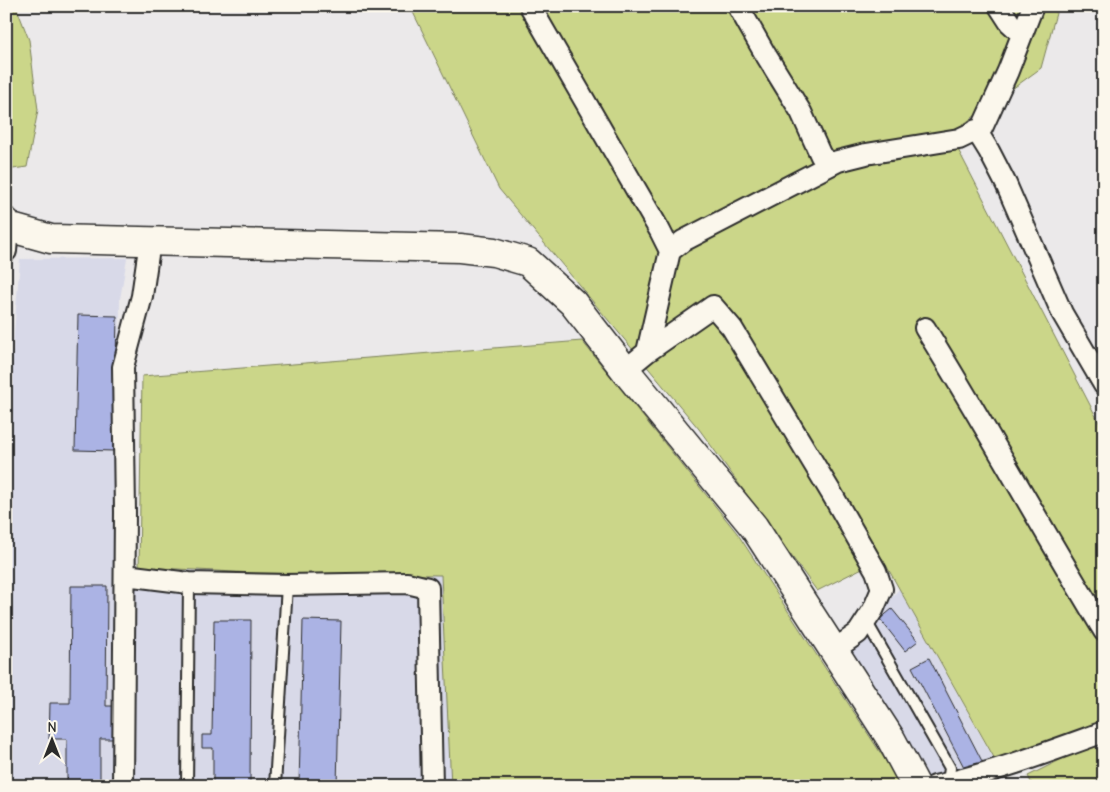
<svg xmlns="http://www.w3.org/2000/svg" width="1110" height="792" font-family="'Comic Neue',sans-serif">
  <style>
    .built { fill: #d8d9e8 }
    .green { fill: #cbd689; stroke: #7b805a }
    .building { fill: #abb3e4; stroke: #2b2b2b }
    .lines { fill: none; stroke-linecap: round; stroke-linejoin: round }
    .lane-casing { stroke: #2b2b2b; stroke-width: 14 }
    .street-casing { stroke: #2b2b2b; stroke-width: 24 }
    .secondary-casing { stroke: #2b2b2b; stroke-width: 31 }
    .lane { stroke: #fbf7ec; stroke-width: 10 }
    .street { stroke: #fbf7ec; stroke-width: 20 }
    .secondary { stroke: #fbf7ec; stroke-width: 28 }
  </style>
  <rect width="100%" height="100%" fill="#ebe9ea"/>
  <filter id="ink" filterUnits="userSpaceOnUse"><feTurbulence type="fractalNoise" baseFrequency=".02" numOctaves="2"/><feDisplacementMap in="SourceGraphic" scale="10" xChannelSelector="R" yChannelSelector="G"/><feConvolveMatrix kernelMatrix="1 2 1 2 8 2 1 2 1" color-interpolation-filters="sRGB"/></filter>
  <g filter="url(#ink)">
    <path class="built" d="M127,258l-7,41 -3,266 137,8 187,2 10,211h-445v-353l14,-174z
      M899,589l97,174 -73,18 -75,-132z"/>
    <path class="green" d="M6,6h10l13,34 9,70 -11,57 -21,3z
      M410,6h648l-17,62 -91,66 154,298v302l-99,43 -123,-219 -65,33 -118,-162 -200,-240z
      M582,341l155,192 158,242 5,11h-449l-10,-211 -187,-2 -115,-6 3,-191z
      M1094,743l10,19v15l-18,9h-53l-5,-10z"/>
    <path class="building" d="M78,315l39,1 -3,135 -39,-1z
      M71,586h36l-1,120h11v33h-17v47h-33v-47h-18l1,-36h20z
      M892,609l26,32 -13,10 -25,-32z
      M214,620h37l-1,166h-37v-38h-11v-13h10z
      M303,620l38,1 -4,165h-38z
      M929,658l54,105 -17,8 -54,-104z"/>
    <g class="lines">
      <defs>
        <path id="lane" d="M866,621l84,147 -2,15
          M187,786l2,-203
          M275,786l12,-201"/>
        <path id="street" d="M530,6l130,225 10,20
          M738,6l26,46 37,60 20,44 11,8
          M999,6l11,17 12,11
          M976,130l13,21 17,33 56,129 42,72
          M6,251l2,-24
          M925,328c62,100 118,203 179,303
          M647,352l66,-46 19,22 100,166 44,77 6,18 -9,21 -15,23 -24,17
          M625,370l22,-18 23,-101 13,-10 155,-80 28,-7 93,-15 23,-11 26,-57 25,-65
          M125,575l64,8 98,2 120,-2 21,5 4,198
          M123,786l2,-274 -2,-145 19,-71 8,-55
          M935,786c57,-13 111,-33 166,-53h3"/>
        <path id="secondary" d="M6,222l2,5 43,12 409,9 34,4 34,10 45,41 52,67 129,157 137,212 25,47"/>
      </defs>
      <use href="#lane" class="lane-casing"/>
      <use href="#street" class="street-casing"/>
      <use href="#secondary" class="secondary-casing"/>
      <use href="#lane" class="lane"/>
      <use href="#street" class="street"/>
      <use href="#secondary" class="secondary"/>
    </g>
  </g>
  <rect width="1110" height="792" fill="none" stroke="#fbf7ec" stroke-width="25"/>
  <rect x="12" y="12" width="1085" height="767" fill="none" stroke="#2b2b2b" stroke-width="2" filter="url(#ink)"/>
  <g transform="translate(52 740)" stroke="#fbf7ec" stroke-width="4" paint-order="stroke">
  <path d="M0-4L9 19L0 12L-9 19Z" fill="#2b2b2b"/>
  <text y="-8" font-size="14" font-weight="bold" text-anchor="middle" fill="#2b2b2b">N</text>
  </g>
</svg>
